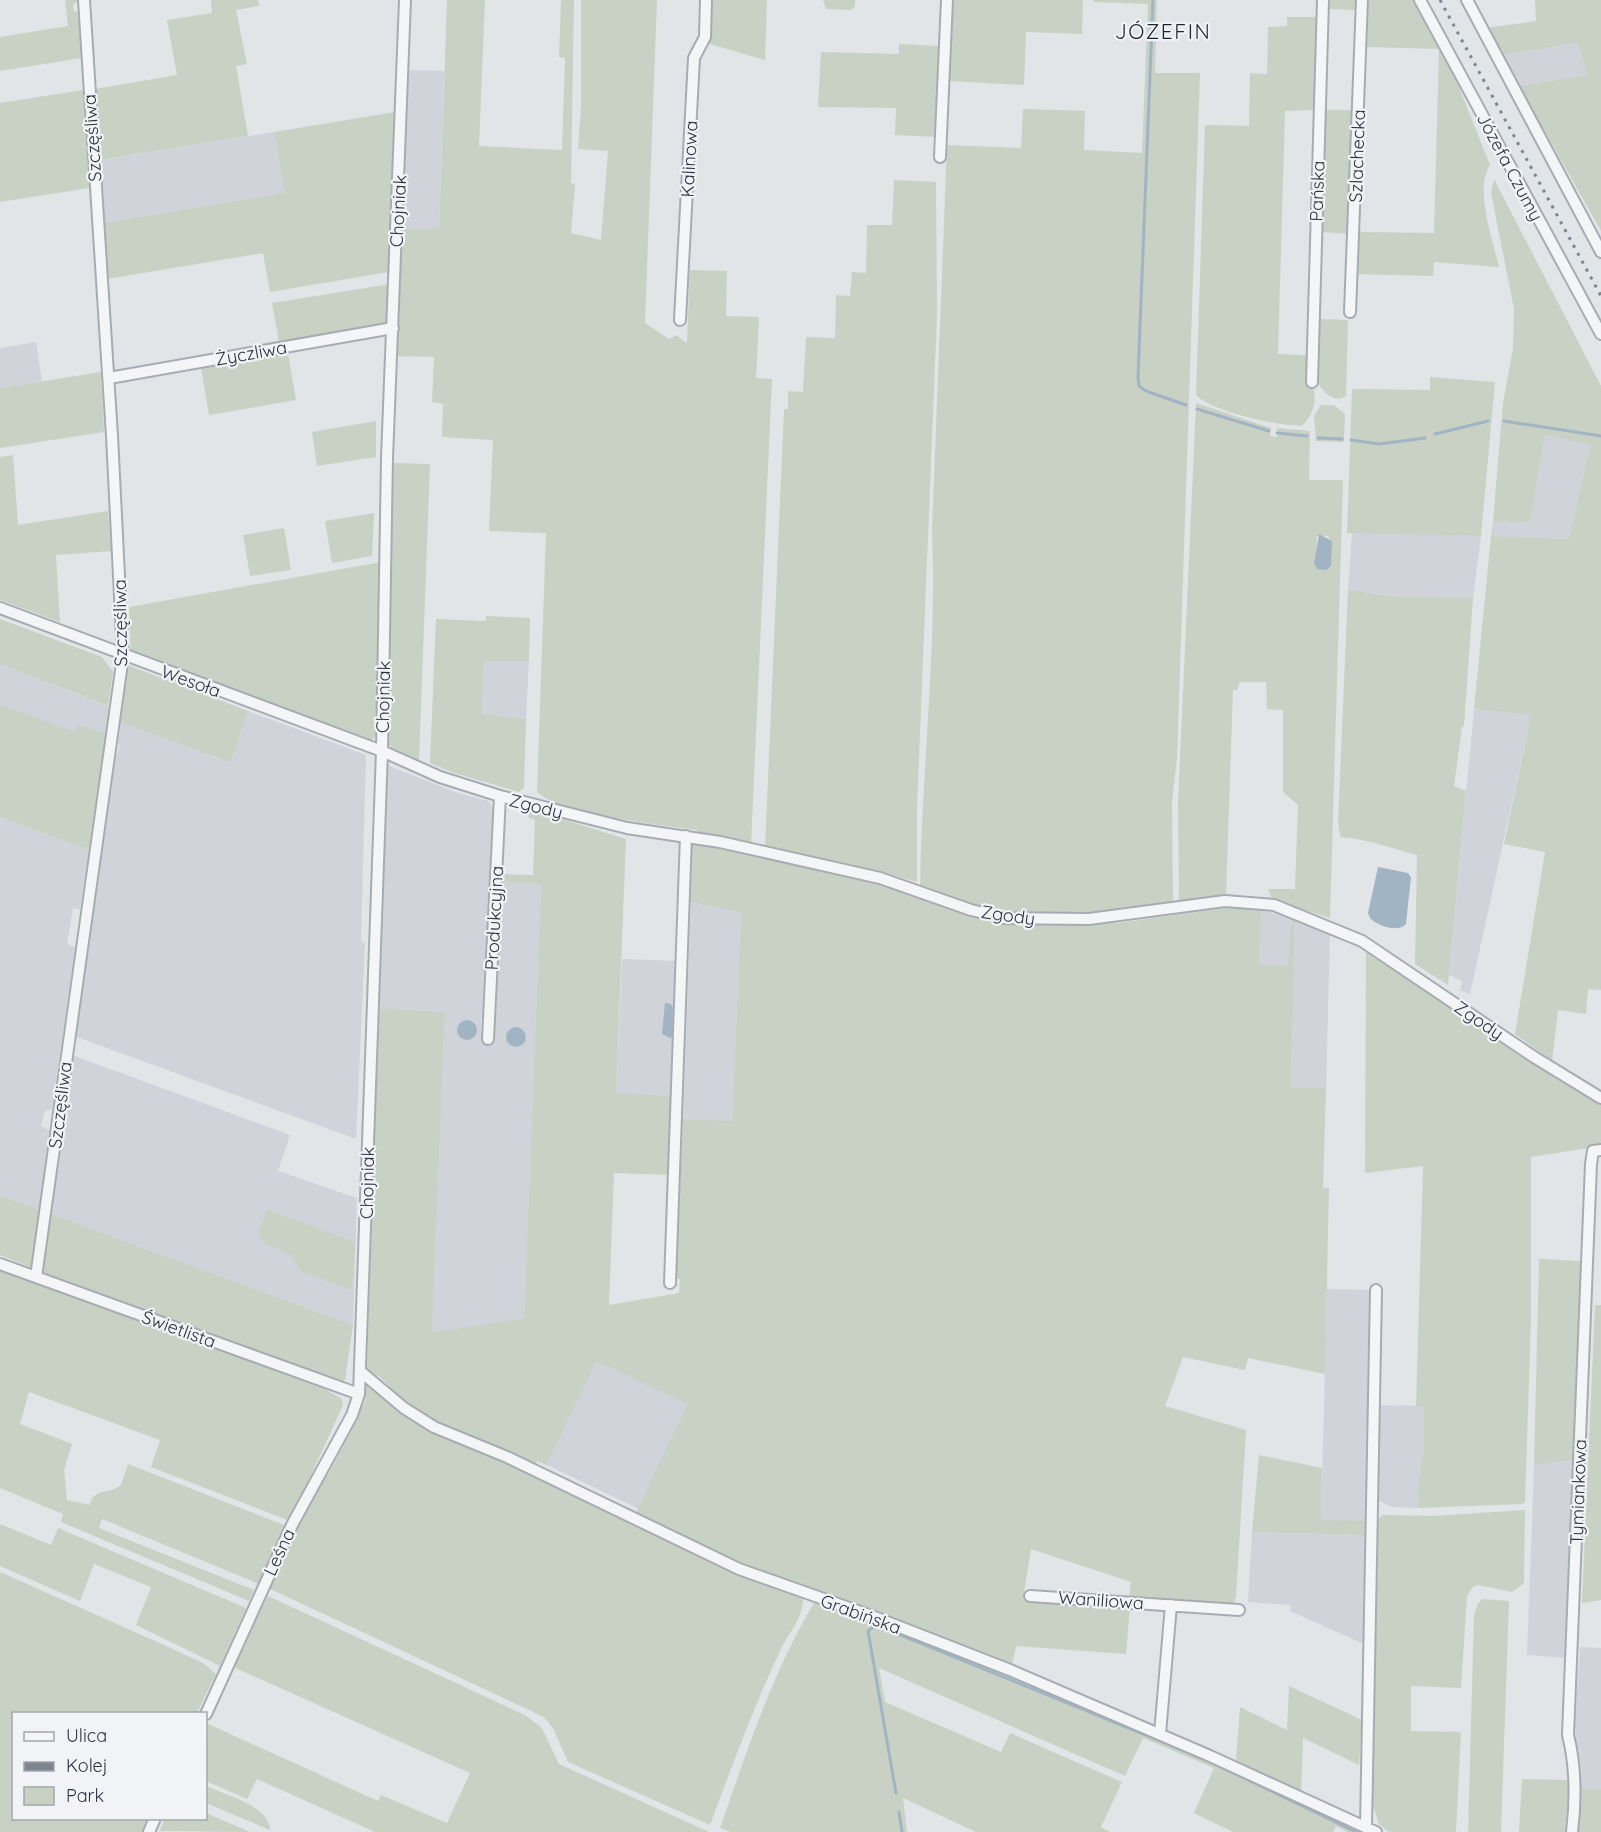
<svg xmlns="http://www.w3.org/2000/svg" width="1601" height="1832" font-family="Quicksand,sans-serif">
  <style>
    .built { fill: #d0d4da }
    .green { fill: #c8d1c4; fill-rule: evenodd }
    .water { fill: #a1b4c4 }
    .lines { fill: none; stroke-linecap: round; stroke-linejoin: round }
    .stream { stroke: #a1b4c4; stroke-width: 3 }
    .minor-casing { stroke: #a7acb2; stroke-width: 14 }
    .minor { stroke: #f4f5f7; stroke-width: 10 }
    .rail { stroke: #7d8590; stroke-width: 3; stroke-dasharray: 3 6; stroke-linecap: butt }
    .labels { text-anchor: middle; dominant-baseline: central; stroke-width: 4.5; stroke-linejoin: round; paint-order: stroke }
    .street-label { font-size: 18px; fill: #2c343e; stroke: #f1f3f6 }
    .quarter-label { font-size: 21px; letter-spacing: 1.5px; fill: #1e252f; stroke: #f1f3f6 }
  </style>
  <rect width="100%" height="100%" fill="#e1e5e8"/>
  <path class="built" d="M1578,43l9,32 -70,11 -17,-31z
    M407,70l37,1 -5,157 -37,1z
    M274,132l10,61 -181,30 -4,-63z
    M36,342l6,39 -42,7v-40z
    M1545,435l45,10 -21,94 -78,-3 2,-15 37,2z
    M1363,532l118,4 -8,62 -84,-2 -41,-6 4,-57z
    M484,660l45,1 -3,58 -44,-5z
    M0,664l109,43 -3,27 -27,-10 -5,9 -74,-29z
    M1474,709l57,6 -61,279 -10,-4 2,-9 -13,-6z
    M248,711l118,44 -5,186 4,2 -9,196 -282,-103 42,-280 4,-10 -2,-2 3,-22 108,41z
    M387,765l68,27 33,9 5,6 -9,212 -3,-1v20l14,1 6,-157 40,2 -17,436 -92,12 13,-320 -66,-4z
    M0,817l89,33 -9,60 -7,-2 -6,36 8,3 -23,162 -7,2 -4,15 8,4 -9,80 -40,-15z
    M691,903l50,8 -9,211 -49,-3z
    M1261,910l31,8 -5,48 -29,-2z
    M1295,919l35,15 -4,154h-35z
    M622,959l56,2 -6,135 -56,-2z
    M72,1055l218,80 -12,36 79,27 -4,127 -302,-111z
    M1327,1289l46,1 -6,231h-46z
    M595,1360l92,44 -48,105 -92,-44z
    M1376,1405l48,1v45l-4,15 -3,42 -25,-1 -14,-7z
    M1575,1460l-8,198 -40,-3 7,-190z
    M1252,1532l111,3 3,3 -2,106 -74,-33v-6l-42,-3z
    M1580,1647l21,1v141l-21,-1 -5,-64z"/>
  <path class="green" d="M65,0h14l-6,5 1,6 6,1 2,46 -82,13v-34l68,-11z
    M211,0h47l1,6 -23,4 11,54 -11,2 12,70 -149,24 -4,-71 82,-14 -10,-55 45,-7z
    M447,0h38l-6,146 83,4 3,-92 -6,-1 2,-57h13l-3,183 4,1 -4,49 30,7 7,-89 -30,-2 3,-42v-107h76l-12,323 24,16 7,-4 11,8 3,-73 37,1 -1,45 33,1 -3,61 16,1 -21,467 -55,-12 1,-4c-32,-4 -140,-17 -160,-38l9,-259 -57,-2 4,-91 -51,-3 1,-33 -11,-2 2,-45 -37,-1 5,-127 37,-1z
    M711,0h56l-2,60 -55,-16z
    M823,0h32v6l-4,4 -25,-1z
    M953,0h130l-1,34 -56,-2 -2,53 -75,-4z
    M1094,0h63l-2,73h45l-23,685 -5,44 1,101c-58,9 -119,16 -178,6 -25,-4 -51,-15 -75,-23 2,-119 17,-237 12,-356l15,-385 74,3 2,-39 62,2 -1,39 58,3 6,-149 -54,-2z
    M1330,0h27v10l-27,-1z
    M1369,0h44l43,80 34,85c-16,24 3,75 9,102l-65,-5 -1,14 -79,-2 2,-42 78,1 5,-184 -72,-2z
    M1535,0h66v231l-58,-103 -4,2 -22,-44 70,-11 -9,-32 -78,12 -14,-27 50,-7z
    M1287,17h30l-3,93 -29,1 -7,243 29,1 -2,30 7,1c7,12 0,32 -11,40 -22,0 -91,-15 -105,-31l9,-270 44,1 1,-53 17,1 1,-47 19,-1z
    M899,44l41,2 -3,91 -42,-2 1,-27 -78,-1 3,-55 78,2z
    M83,90l6,98 -89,14v-99z
    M1326,110h28l-3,124 -29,-2z
    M395,112l-6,160 -119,20 -7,-39 -156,26 -4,-56 181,-30 -10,-61z
    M1494,179l107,207v604l-13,-1 -2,25 -28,-4 -6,51 -37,-27 30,-182 -41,-8 27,-129 -57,-6 17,-173 78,3 21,-94 -45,-10 -15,88 -37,-2 10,-118 10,-55 1,-39 -23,-116z
    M894,180l42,2 1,134 -20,491v75l-46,-13 -106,-20 19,-440h4v-18l15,1 3,-55 29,1 1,-43 14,1 2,-24 14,1 1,-48h25z
    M390,284l-1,39 -110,19 -7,-39z
    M1319,319l29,1 -2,76c-13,8 -22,-4 -29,-14z
    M288,353l8,47 -87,15 -8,-47z
    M101,372l3,60 -104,16v-60z
    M1430,377l65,5 -14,154 -134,-3 5,-144 78,1z
    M1196,403l75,25 -1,8 7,1v-9l33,3 -1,49h34l-13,438 -57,-18 -5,-11h27l3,-84 -15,-13v-82l-16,-1 -1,-27h-26l-3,8h-4l-7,205 -47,8 -1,-99zM1317,536h10l5,5 -17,27z
    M1321,405h13l11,9 -1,28 -28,-1 -2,-25z
    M376,421v36l-59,9 -5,-34z
    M13,455l5,70 90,-14 3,40 -55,4 4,67 -60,-22v-143z
    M393,463l37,1 -11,297 -29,-15 -4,-10z
    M374,513l-2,43 -40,7 -7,-42z
    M284,528l7,42 -41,6 -7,-41z
    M381,562l-4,173 -6,5 -240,-89 -2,-44z
    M1348,590l41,6 84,2 -9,128 -2,1 -8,59 12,5 -18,194 -33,-21 2,-109c-27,-7 -49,-16 -77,-18l-2,-15z
    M486,616l44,2 -1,43h-45l-2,53 44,5 -2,69 -5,4 -65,-19 -24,-10 6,-144 50,2z
    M0,619l102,38 11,15 -5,34 -108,-42z
    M130,666l118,45 -18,52 -109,-41 4,-47z
    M0,704l74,28 4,-8 28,10 -17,116 -89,-33z
    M530,809l96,30 -10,254 56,3 -3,79 -55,-2 -5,132 70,-12 1,-14 -4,-1 7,-159 49,2 9,-209 -53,-10 2,-58 9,-2 172,37 122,42 53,4 72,-2 108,-15 35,2 -2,54 28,2 5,-48 3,1 -4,169h35l-3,100h6l-4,186 -77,-16 -3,12 -62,-13 -18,49 81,24 -10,167 -4,9 -103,-8 2,-16 -100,-33 -8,50 107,8 -4,47 -110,-8 -4,20 -253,-94 -123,-59 51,-109 -91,-43 -49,104 -10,-4 -2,4 -122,-55 -33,-33 -13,-7 12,-362 66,4 -13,320 92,-13 17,-435 -41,-2v-8l33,1 2,-55 -7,-3z
    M1366,947l185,127 50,30v42l-70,11v162l-6,183 -3,2 -105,4 3,-42 4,-15v-44l-8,-1 7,-240 -58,7z
    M0,1195l40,15 -8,58 -32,-13z
    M268,1210l87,32 -3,48 -52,-19 -9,-16 -29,-13 -3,-13z
    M51,1214l302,111 -8,55 -7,3 -292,-108 -4,-6z
    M1539,1259l43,2 -7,199 -41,5z
    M0,1267l323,121 19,11 1,6 -53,116 -139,-54 9,-27 -131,-48 -9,32 52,20 -8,26 3,30 23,5c3,-18 20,-10 31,-20l7,-21 159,62 -28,58 -157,-65 -3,9 155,62 -5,11 -188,-79 2,-8 -63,-26z
    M1595,1305h6v295l-19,3z
    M366,1385c25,13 40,35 66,47 35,16 71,29 105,44 89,41 175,87 266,123 0,19 -14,34 -22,50 -27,57 -49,117 -71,176l-142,-63 -14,-32 -10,-13 -278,-130 44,-92 18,-20 28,-53 10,-24z
    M1259,1455l63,13 -1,52 46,1 -1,17 -4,-3 -110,-3z
    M1525,1510l-1,73 -12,9 -34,-7 -5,2 -6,9 -6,92 -50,-2v45l50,1 -5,100h-67l-10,-8 -9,-28 8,-276 4,-5 52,1z
    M0,1524l51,21 7,-17 188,80 -26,58 -84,-41 15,-38 -57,-23 -14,37 -80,-35z
    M0,1572l164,73 39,18 13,11 -19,39 -183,1v104l135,1 -6,13h-143z
    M268,1596l257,119 17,13 17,36 150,68h-334l-118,-53 -10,20 -41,-18 2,-57 170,77 3,-6 66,28 23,-50 -239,-107 11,-16z
    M1482,1599l27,2 -8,231h-33l6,-216 3,-11z
    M814,1603l64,18 259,106 230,105h-20l-11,-6 -3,6h-100l-39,-19 20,-45 -71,-30 -18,38 -246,-108 6,34 116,50 9,-19 112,49 -21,45 9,5h-134l-73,-34 4,34h-177l-10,-4c27,-77 52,-155 94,-225z
    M1289,1686l73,34 -3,45 -56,-27 -2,56 -65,-32 4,-55 47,23z
    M1522,1779l47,1 -4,52h-46z
    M206,1786c18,8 65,21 64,44l-64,-27z
    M1580,1788l21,1v43h-25z
    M206,1813l44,19 -91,-1 6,-12 41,-1z"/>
  <path class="water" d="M1319,534l13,7 -1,25 -5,4 -9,-1 -3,-5z
    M1378,867l30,6 3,4 -5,47c-8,9 -29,2 -36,-6l-2,-5z
    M665,1003l6,1 2,4 -1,29 -2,1 -8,-4z
    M457 1030a10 10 0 1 1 20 0a10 10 0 1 1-20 0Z
    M506 1037a10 10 0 1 1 20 0a10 10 0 1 1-20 0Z"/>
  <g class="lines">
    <path class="stream" d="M1153,0l-15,377 1,9 7,5 40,14
      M1197,409l72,22
      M1504,421l97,15
      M1277,433l30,3
      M1435,434l53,-13
      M1318,438l24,1
      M1351,440l28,4 46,-6
      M896,1793l-28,-162 8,-6 329,134 151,73
      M899,1812l3,20"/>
    <defs>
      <path id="minor" d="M1420,0l181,334
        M1467,0l134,252
        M940,157l7,-157
        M1350,312l12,-312
        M680,320l14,-262 11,-21 1,-37
        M109,378l284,-50
        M1312,382l11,-382
        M0,608l382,143 58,26 60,19 127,32 93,14 160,36 91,32 33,8 85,1 136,-18 49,4 88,36 172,116 67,41
        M488,1039l12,-243
        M0,1264l359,130
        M36,1277l87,-621 -11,-220 -28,-436
        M670,1283l16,-447
        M360,1371l44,37 30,19 73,30 232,112 130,46 141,55 200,86 166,76
        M1030,1596l209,14
        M206,1714l86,-189 60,-110 7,-21 23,-643 5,-293 18,-458
        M1160,1734l11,-129
        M1366,1827l10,-537
        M149,1832l6,-14
        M1572,1832c4,-33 4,-65 -4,-97l23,-571 2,-13 8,-1"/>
    </defs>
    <use href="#minor" class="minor-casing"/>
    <use href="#minor" class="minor"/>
    <path class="rail" d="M1440,0l161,296"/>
  </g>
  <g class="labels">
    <g class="street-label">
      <text transform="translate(92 138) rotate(-94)">Szczęśliwa</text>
      <text transform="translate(1357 156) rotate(-88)">Szlachecka</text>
      <text transform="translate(689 159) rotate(-87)">Kalinowa</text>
      <text transform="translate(1510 167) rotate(62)">Józefa Czumy</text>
      <text transform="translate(1317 191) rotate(-88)">Pańska</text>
      <text transform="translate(398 211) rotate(-87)">Chojniak</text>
      <text transform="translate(251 353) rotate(-10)">Życzliwa</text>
      <text transform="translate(120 623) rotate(-91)">Szczęśliwa</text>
      <text transform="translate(191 681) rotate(20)">Wesoła</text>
      <text transform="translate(383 697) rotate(-89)">Chojniak</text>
      <text transform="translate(536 806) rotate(14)">Zgody</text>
      <text transform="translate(1008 915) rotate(8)">Zgody</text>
      <text transform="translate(494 918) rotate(-87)">Produkcyjna</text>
      <text transform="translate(1479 1020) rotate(34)">Zgody</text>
      <text transform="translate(60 1105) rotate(-83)">Szczęśliwa</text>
      <text transform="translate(367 1183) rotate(-89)">Chojniak</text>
      <text transform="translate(179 1329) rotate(20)">Świetlista</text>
      <text transform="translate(1578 1492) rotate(-88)">Tymiankowa</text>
      <text transform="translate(279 1552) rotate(-65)">Leśna</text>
      <text transform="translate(1101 1600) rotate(4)">Waniliowa</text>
      <text transform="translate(861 1614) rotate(20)">Grabińska</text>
    </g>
    <g class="quarter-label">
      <text x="1163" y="31">JÓZEFIN</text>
    </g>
  </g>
  <rect x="12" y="1712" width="195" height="108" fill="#f1f3f6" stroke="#a2a7ac" stroke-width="1.5"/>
  <rect x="24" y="1732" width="30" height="9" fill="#f4f5f7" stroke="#a2a7ac" stroke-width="1.5"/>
  <text x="66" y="1742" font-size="18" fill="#2c343e">Ulica</text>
  <rect x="24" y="1762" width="30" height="9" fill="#7d8590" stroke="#a2a7ac" stroke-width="1.5"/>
  <text x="66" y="1772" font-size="18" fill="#2c343e">Kolej</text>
  <rect x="24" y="1787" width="30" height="18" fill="#c8d1c4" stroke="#a2a7ac" stroke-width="1.5"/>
  <text x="66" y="1802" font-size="18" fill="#2c343e">Park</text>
</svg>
